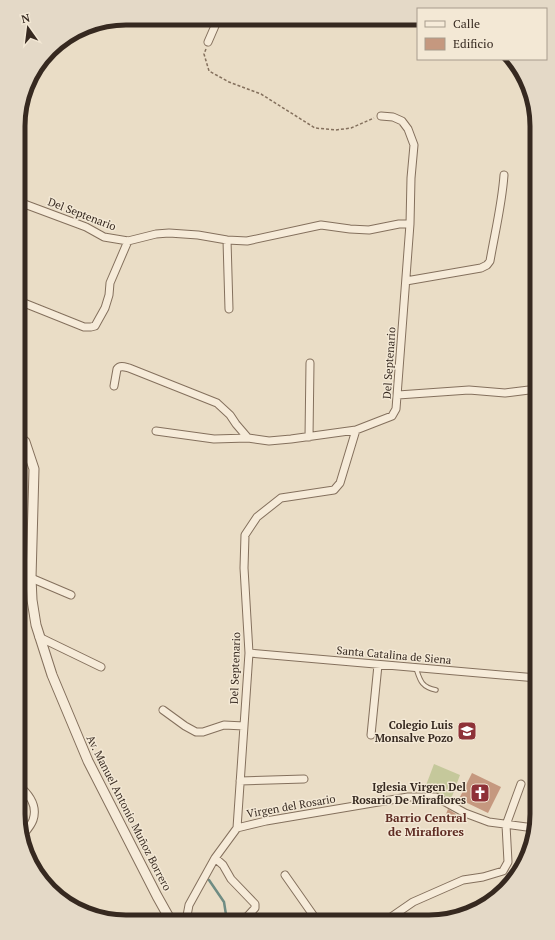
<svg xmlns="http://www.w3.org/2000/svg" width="555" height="940" font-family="'PT Serif',serif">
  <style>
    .green { fill: #c5c89b }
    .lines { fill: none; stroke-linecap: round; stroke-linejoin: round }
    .stream { stroke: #6f8c83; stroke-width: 2.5 }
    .building { fill: #c5987f }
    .service-casing { stroke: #84705d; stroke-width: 5.5 }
    .minor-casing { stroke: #84705d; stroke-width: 9 }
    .tertiary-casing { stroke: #84705d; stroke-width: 11 }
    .path { stroke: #84705d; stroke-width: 1.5; stroke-dasharray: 3 2; stroke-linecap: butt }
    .service { stroke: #f6ebd9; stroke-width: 3.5 }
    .minor { stroke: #f6ebd9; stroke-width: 7 }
    .tertiary { stroke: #f6ebd9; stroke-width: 9 }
    .labels { text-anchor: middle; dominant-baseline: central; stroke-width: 3; stroke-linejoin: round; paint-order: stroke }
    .street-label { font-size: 11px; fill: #362920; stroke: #f3e8d5 }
    .poi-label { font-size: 11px; font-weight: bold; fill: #362920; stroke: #f3e8d5; text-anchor: end }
    .neighbourhood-label { font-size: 12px; font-weight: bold; fill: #5f2c23; stroke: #f3e8d5 }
    .rim { fill: none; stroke: #362920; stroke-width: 5 }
  </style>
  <rect width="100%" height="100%" fill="#eaddc6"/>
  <path class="green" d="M434,764l26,11 -9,24 -26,-11z"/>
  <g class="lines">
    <path class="stream" d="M209,880l15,22 3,19"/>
  </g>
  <path class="building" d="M472,773l29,14 -13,26 -29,-14z
    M448,809l8,5 -3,8 -9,-3z"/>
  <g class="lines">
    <defs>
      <path id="service" d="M416,668c4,12 5,19 20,22"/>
      <path id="minor" d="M208,42l10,-23
        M381,116l12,1 9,4 6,8 6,16 -3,33 -1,46
        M19,202l67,25 18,10 24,4 28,-7 13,-1 29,2 29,5 20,1 74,-16 29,4 19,1 30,-6h11l-14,185 -4,7 -36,14 -16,53 -6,7 -53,8 -24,19 -12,18 -1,33 5,85 -12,175 -22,30 -26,47 -3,16
        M227,240l2,69
        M406,281l75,-13 6,-3 3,-4c5,-29 12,-57 14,-86
        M19,301l65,26h7l4,-1 10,-18 4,-13 1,-12 18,-42
        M114,386l3,-17c3,-4 8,-2 12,-1l88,35 13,12 6,9 12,14 21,3 22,-2 65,-9
        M398,395l71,-5 36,3 32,-4
        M156,431l58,8 34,-1
        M309,437l1,-74
        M31,578l40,17
        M39,637l62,30
        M249,653l288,25
        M163,710l22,16 11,6h7l21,-7 20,1
        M371,735l7,-70
        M240,781l64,-2
        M18,785c11,9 20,20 15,35 -2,6 -7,11 -11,16
        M237,828l29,-7 142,-24h28l29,16 24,9 45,6
        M215,858l8,7 8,14 24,25v4l-12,13
        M285,875l33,47
        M384,922l29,-20 50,-22 20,-3 20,-6 5,-9 -2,-37 15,-41"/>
      <path id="tertiary" d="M18,436l7,6 9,27 -3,109 1,22 4,25 16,50 36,86 69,135 14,25"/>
    </defs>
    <use href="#service" class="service-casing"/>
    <use href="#minor" class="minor-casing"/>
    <use href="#tertiary" class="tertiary-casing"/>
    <path class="path" d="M206,49l-2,5 5,17 20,11 32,12 54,34 21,2 15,-2 23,-10"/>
    <use href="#service" class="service"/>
    <use href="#minor" class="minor"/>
    <use href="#tertiary" class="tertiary"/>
  </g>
  <defs>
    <symbol id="school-square" viewBox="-11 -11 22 22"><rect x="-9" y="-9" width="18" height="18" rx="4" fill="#8e3238" stroke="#f3e8d5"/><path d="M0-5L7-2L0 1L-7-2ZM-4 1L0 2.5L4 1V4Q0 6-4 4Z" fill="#fff"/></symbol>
    <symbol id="church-square" viewBox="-11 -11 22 22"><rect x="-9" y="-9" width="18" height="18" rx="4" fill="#8e3238" stroke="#f3e8d5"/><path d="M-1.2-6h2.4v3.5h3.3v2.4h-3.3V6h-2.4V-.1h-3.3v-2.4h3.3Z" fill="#fff"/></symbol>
  </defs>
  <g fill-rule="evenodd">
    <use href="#school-square" x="456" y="720" width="22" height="22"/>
    <use href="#church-square" x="469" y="782" width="22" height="22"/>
  </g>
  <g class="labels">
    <g class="street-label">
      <text transform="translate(82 214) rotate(21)">Del Septenario</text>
      <text transform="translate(389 363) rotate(-86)">Del Septenario</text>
      <text transform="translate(394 655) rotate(5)">Santa Catalina de Siena</text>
      <text transform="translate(235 668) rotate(-88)">Del Septenario</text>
      <text transform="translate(291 806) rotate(-10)">Virgen del Rosario</text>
      <text transform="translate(129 813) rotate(63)">Av. Manuel Antonio Muñoz Borrero</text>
    </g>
    <g class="poi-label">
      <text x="453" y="725">Colegio Luis<tspan x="453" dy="13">Monsalve Pozo</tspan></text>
      <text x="466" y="787">Iglesia Virgen Del<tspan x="466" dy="13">Rosario De Miraflores</tspan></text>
    </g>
    <g class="neighbourhood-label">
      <text x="426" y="817">Barrio Central<tspan x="426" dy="14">de Miraflores</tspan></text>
    </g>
  </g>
  <path d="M0 0H555V940H0ZM126 25H429A101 101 0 0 1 530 126V814A101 101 0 0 1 429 915H126A101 101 0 0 1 25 814V126A101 101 0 0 1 126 25Z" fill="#e4d9c7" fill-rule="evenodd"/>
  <path class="rim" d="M126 25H429A101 101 0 0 1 530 126V814A101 101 0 0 1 429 915H126A101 101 0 0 1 25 814V126A101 101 0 0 1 126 25Z"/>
  <rect x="417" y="8" width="130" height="52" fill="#f3e8d5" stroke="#a79c8d"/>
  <rect x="425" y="21" width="20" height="6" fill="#f6ebd9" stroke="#a79c8d"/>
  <text x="453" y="28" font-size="12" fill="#362920">Calle</text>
  <rect x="425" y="38" width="20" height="12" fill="#c5987f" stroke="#a79c8d"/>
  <text x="453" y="48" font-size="12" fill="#362920">Edificio</text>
  <g transform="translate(28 28) rotate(346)" stroke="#f3e8d5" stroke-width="3" paint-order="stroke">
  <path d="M0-3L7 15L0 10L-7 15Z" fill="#362920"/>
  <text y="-6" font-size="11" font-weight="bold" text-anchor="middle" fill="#362920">N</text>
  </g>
</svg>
